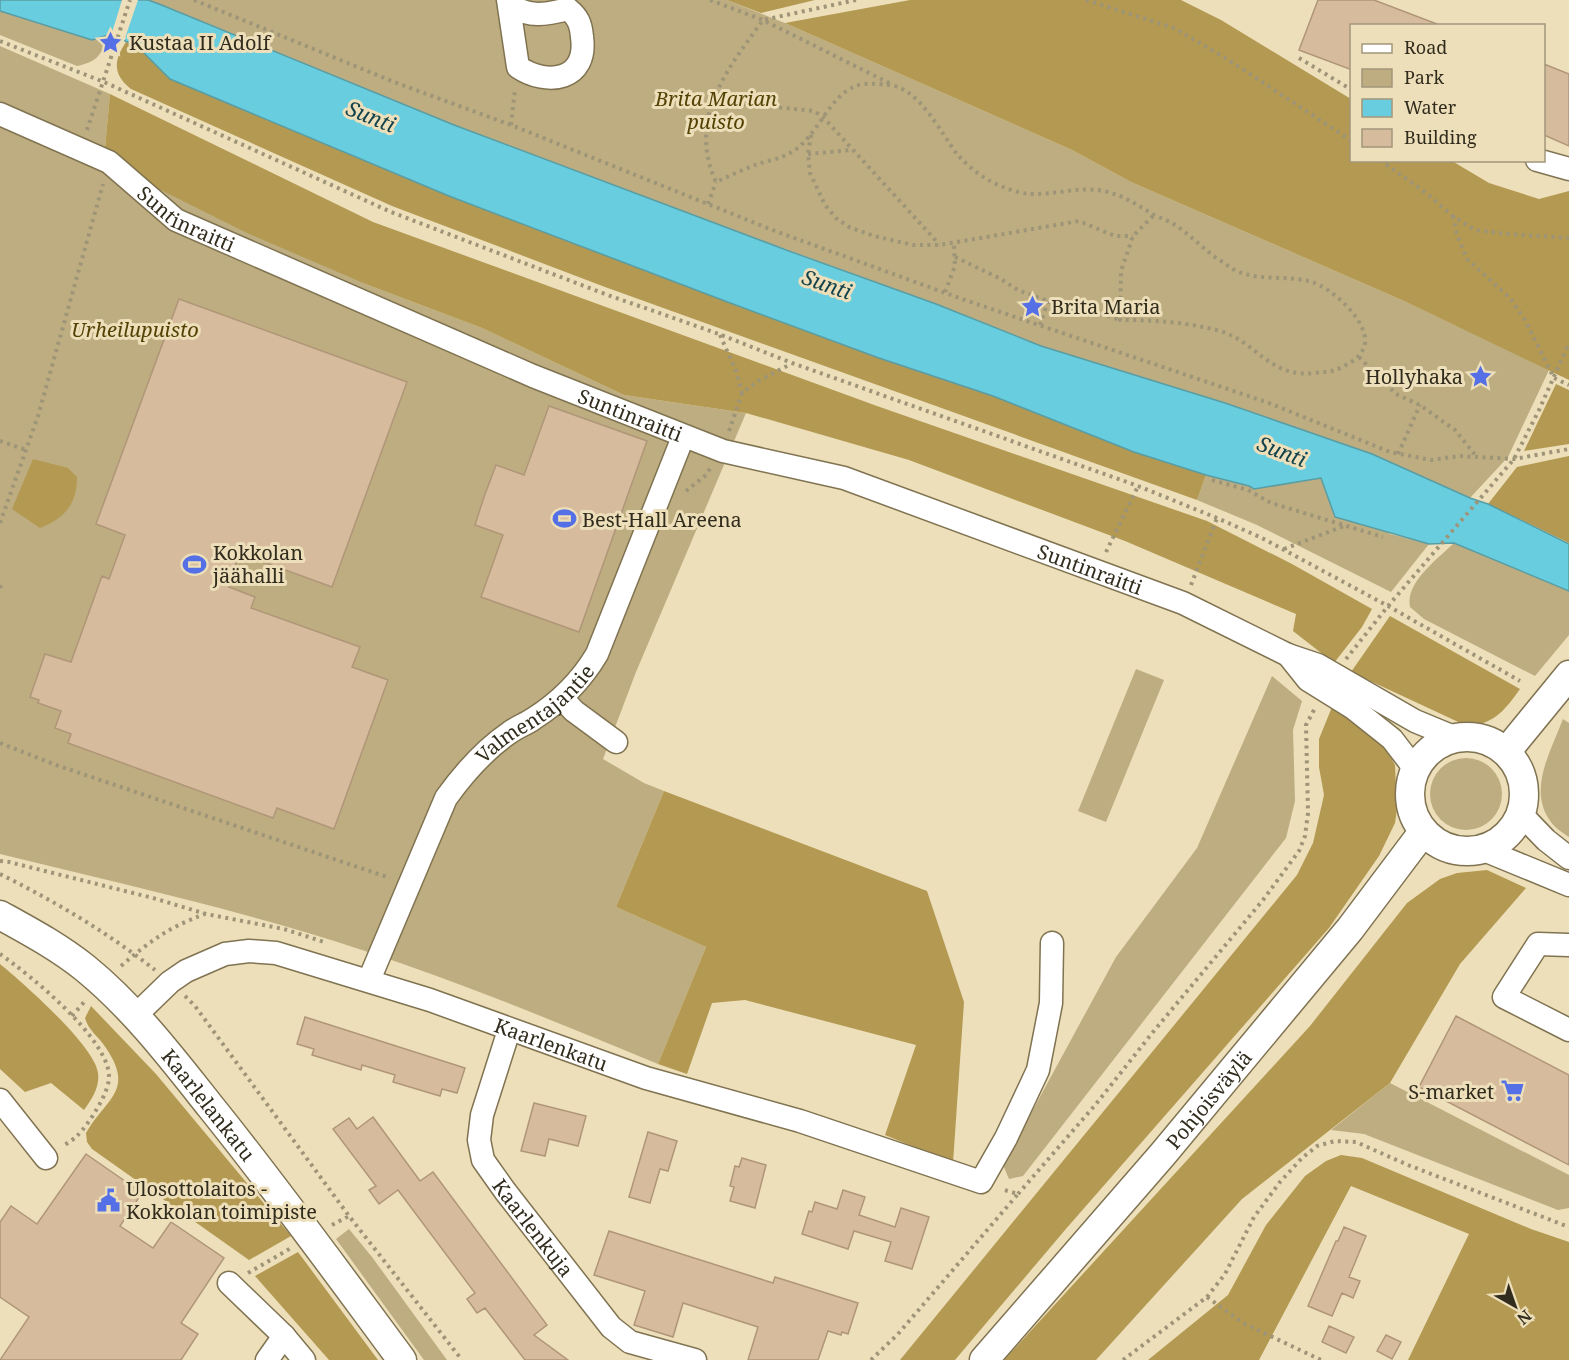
<svg xmlns="http://www.w3.org/2000/svg" width="1569" height="1360" font-family="'Noto Serif',serif">
  <style>
    .green { fill: #bdad80 }
    .forest { fill: #b39951 }
    .water { fill: #68cdde; stroke: #589da4; stroke-width: 1.5 }
    .pier { fill: #eddfba }
    .building { fill: #d6bb9c; stroke: #b09678; stroke-width: 1.5 }
    .lines { fill: none; stroke-linecap: round; stroke-linejoin: round }
    .minor-casing { stroke: #807351; stroke-width: 25 }
    .major-casing { stroke: #807351; stroke-width: 31 }
    .path { stroke: #9e9478; stroke-width: 4; stroke-dasharray: 3 4.5; stroke-linecap: butt }
    .minor { stroke: #fff; stroke-width: 22 }
    .major { stroke: #fff; stroke-width: 28 }
    .labels { text-anchor: middle; dominant-baseline: central; stroke-width: 6; stroke-linejoin: round; paint-order: stroke }
    .poi-label { font-size: 20px; fill: #312c1d; stroke: #eddfba; text-anchor: start }
    .park-label { font-size: 20px; font-style: italic; fill: #534003; stroke: #eddfba }
    .street-label { font-size: 20px; fill: #312c1d; stroke: #eddfba }
    .water-label { font-size: 21px; font-style: italic; fill: #14424a; stroke: #eddfba }
  </style>
  <rect width="100%" height="100%" fill="#eddfba"/>
  <path class="green" d="M148,0h579l58,23 287,127 59,32 273,119 145,69 -41,87 -38,41 -98,-44 -147,-51 -184,-57 -105,-42 -331,-121 -151,-58z
    M0,11l92,29 16,-5c-6,20 -11,27 -31,31l-77,-31z
    M0,46l110,48 -5,54 263,137 114,43 142,67 122,18 -110,259 -33,87 41,24 20,8 -48,116 90,40 -48,117c-97,-40 -193,-80 -293,-113 -120,-40 -243,-67 -365,-97z
    M1206,475l43,11 5,3 68,-11 4,14 64,42 39,10 -38,48 -134,-67 -60,-25z
    M1454,543l115,48v44l-34,41 -111,-57 -14,-12c-5,-25 28,-48 44,-64z
    M1136,669l28,11 -58,142 -28,-11z
    M1272,676l30,25 -9,29 2,71 -9,37 -263,338 -14,3 -6,-14 113,-208 81,-109z
    M1563,719l6,4v114c-6,-4 -14,-9 -18,-15 -24,-32 0,-71 12,-103z
    M1430 794a36 36 0 1 1 72 0a36 36 0 1 1-72 0Z
    M1390,1083l179,92v33l-11,2 -194,-76 -33,-4z
    M349,1229l23,28 75,103h-23l-88,-121z"/>
  <path class="forest" d="M727,0h88l-54,13z
    M910,0h271l40,20 130,79 1,61 100,1 37,22 50,16 30,-8v189l-165,-79 -273,-119 -59,-32 -287,-127z
    M126,42l12,5 33,32 278,117 430,162 114,38 141,56 72,23 -9,25 -592,-213 -213,-81 -261,-117c-19,-15 -17,-29 -5,-47z
    M110,94l263,128 504,184 330,115 85,43 80,45 -10,18 -28,36 -41,-32 3,-17 -171,-73 -216,-81 -163,-47 -122,-18 -142,-67 -114,-43 -121,-52 -104,-52 -38,-33z
    M1556,384l13,6v54l-45,7z
    M1569,456v87l-81,-39 29,-37z
    M33,459l35,9 9,9c0,27 -12,41 -37,51l-28,-19z
    M1390,616l130,73c-16,22 -23,32 -51,38l-118,-55z
    M1332,707l54,41 9,17 2,44 -2,14 -16,33 -50,72 -264,302 -110,130h-55l397,-485 16,-32 11,-48 -5,-28v-28z
    M664,791l263,100 37,111 -11,161 -68,-28 31,-90 -171,-45 -33,3 -25,71 -29,-10 48,-117 -90,-40z
    M1487,870l39,18 -66,76 -70,119 -148,116 -146,161h-92l306,-334 97,-123 33,-24 17,-6z
    M0,964c22,18 95,82 98,109 2,14 -6,26 -14,37l-33,-27 -26,9 -25,-23z
    M91,1006l65,68 135,162 -42,24 -157,-111 -5,-7 -1,-9c20,-35 49,-42 20,-85 -7,-11 -18,-18 -21,-30z
    M1341,1155l21,3 169,71 38,13v118h-161l61,-126 -118,-48 -92,174h-111l80,-65 38,-70 39,-49 21,-15z
    M298,1252l80,108h-49l-74,-84z"/>
  <path class="water" d="M0,0h148l11,4 295,121 335,126 147,53 105,42 184,57 147,51 98,44 18,6 81,40v47l-115,-48 -25,1 -94,-27 -14,-39 -67,11 -5,-3 -43,-11 -72,-23 -141,-56 -114,-38 -154,-57 -276,-105 -279,-117 -32,-32 -19,-9 -11,-3 -16,5 -92,-29z"/>
  <path class="pier" d="M122,0h16l-15,44 -13,-5z"/>
  <path class="building" d="M1318,0h56l63,24v2h-85v44l-53,-20z
    M1544,64l25,10v72l-25,-11z
    M179,299l228,83 -75,205 -93,-34 -10,34 26,10 -4,11 109,39 -8,20 36,13 -54,149 -57,-21 -4,10 -205,-75 3,-9 -16,-6 6,-17 -23,-8 1,-3 -9,-3 15,-43 26,8 31,-86 7,3 16,-44 -29,-11z
    M549,406l98,35 -68,191 -98,-35 22,-62 -28,-10 9,-28 12,-32 28,10z
    M1456,1016l113,59v90l-150,-78z
    M305,1017l160,51 -8,25 -15,-4 -2,7 -47,-14 2,-7 -33,-10 -1,5 -49,-15 2,-6 -17,-5z
    M534,1103l52,13 -8,30 -29,-7 -4,17 -24,-5z
    M373,1117l47,64 13,-9 114,153 -13,10 34,25h-43l-40,-52 -8,5 -10,-14 8,-6 -77,-103 -19,14 -10,-14 7,-4 -43,-57 16,-11 8,11z
    M648,1132l29,9 -9,30 -8,-2 -10,34 -21,-6z
    M86,1154l56,39 -22,33 33,22 18,-26 53,36 -43,65 17,11 -17,26h-181l29,-43 -29,-20v-75l11,-16 26,18z
    M742,1158l24,7 -11,43 -25,-7 4,-14 -4,-1 5,-20 4,1z
    M843,1190l22,7 -6,18 36,12 6,-19 28,9 -17,52 -27,-8 6,-19 -37,-11 -6,18 -46,-15 7,-23 3,1 3,-10 22,7z
    M1344,1227l22,9 -17,41 11,4 -7,17 -11,-5 -10,23 -24,-10 28,-65h2z
    M609,1231l164,52 2,-6 83,26 -10,31 -6,-2 -1,3 -13,-4 -10,29h-70l10,-33 -75,-24 -10,34 -39,-12 11,-34 -51,-16z
    M1329,1326l25,11 -8,16 -24,-11z
    M1386,1335l15,7 -9,17 -15,-8z"/>
  <g class="lines">
    <defs>
      <g id="minor">
        <path d="M508,0l10,67c30,20 70,13 64,-30 -1,-13 -4,-20 -14,-28 -23,6 -39,9 -59,-5"/>
        <path id="s1" d="M0,114l109,48 67,58 357,156 190,75 121,27 339,125 105,52 30,10 97,56 41,17"/>
        <path d="M1537,160l32,9"/>
        <path d="M1288,655l20,25 45,28 39,31 23,30"/>
        <path d="M562,698l12,13 42,31"/>
        <path d="M1521,814l25,26 23,18"/>
        <path d="M1484,850l85,35"/>
        <path d="M1569,945l-31,-1 -34,53 65,33"/>
        <path id="s2" d="M369,980l77,-182c18,-25 38,-48 63,-65 8,-6 17,-9 24,-14 27,-17 48,-38 64,-65l86,-217"/>
        <path id="s3" d="M135,1016l35,-34 16,-11 39,-17 24,-3 27,2 154,47 216,78 154,43 181,61 25,-44 32,-68 13,-67 1,-60"/>
        <path id="s4" d="M509,1030l-27,85 -3,25 4,20 22,31 106,136 19,15 65,18"/>
        <path d="M0,1100l46,58"/>
        <path d="M229,1283l55,53 20,24"/>
        <path d="M267,1360l17,-24"/>
      </g>
      <g id="major">
        <circle cx="1467" cy="794" r="57"/>
        <path d="M1506,752l63,-77"/>
        <path id="s5" d="M0,915c29,16 59,32 85,53 48,39 87,90 125,138 67,83 129,169 192,254"/>
        <path id="s6" d="M984,1360l179,-206 187,-225 73,-97"/>
      </g>
    </defs>
    <use href="#minor" class="minor-casing"/>
    <use href="#major" class="major-casing"/>
    <path class="path" d="M194,0l200,82 117,43 264,106 187,68 307,104 121,49 41,8 28,-4 55,3 55,-10
      M710,0l53,20 128,64
      M856,0l-93,20c-36,50 -76,98 -47,162 13,-6 26,-12 39,-17 11,-4 25,-6 35,-12 27,-14 38,-57 66,-67 9,-4 23,-2 32,-1 30,1 53,48 69,69 8,9 18,18 28,24 13,8 31,15 45,16 25,1 49,-8 74,-3 22,5 34,15 52,25 7,3 14,5 19,9 17,11 30,26 46,36 6,4 12,9 18,11 23,9 49,3 73,10 20,6 56,39 53,61 -2,12 -11,18 -21,23 -10,6 -19,6 -30,7 -45,5 -57,-31 -94,-42 -33,-9 -66,-11 -100,-11l1,-49 12,-35 21,-21
      M1086,0l88,28 53,31 125,82
      M0,41l104,41 287,130 214,82 114,40 73,29 346,123 79,32 45,20 126,68 132,75
      M1299,58l53,32
      M712,101l102,10 9,6 116,127
      M511,125l4,-36
      M87,130l43,-130
      M811,135l-3,19 2,19 15,32 11,13 13,9 25,9 39,9h27l139,-24 36,15h18
      M808,154l44,-4
      M1380,160l46,33 27,23 22,14 33,4 61,4
      M708,204l8,-22
      M1453,216l4,19 10,24 43,39 15,22 29,58 15,7
      M955,257l44,21 19,12 51,19 22,1 29,10
      M945,292l10,-26 -1,-22
      M1040,325l8,-24
      M720,335l16,36 6,22
      M1359,357l37,37 24,11 35,25 21,26
      M729,431l13,-38 16,-12 33,-17
      M0,441l26,9
      M1398,454l22,-49
      M1212,480l36,10 23,13 112,34
      M686,491l20,-16 5,-8
      M0,523l38,-107 65,-232
      M1284,549l60,-23
      M1106,552l32,-66
      M1191,585l26,-67
      M0,588l2,-5
      M1346,659l42,-53 126,-147 25,-49 30,-67
      M0,743l56,22 334,113
      M0,861l9,1 144,36 53,16 78,15 40,13
      M0,874c54,27 107,58 155,96
      M0,954c30,21 108,84 109,122 1,16 -21,49 -32,60 -4,4 -10,7 -15,11
      M121,966c29,-25 48,-39 84,-52
      M185,996l10,10 154,210 113,144
      M72,1016l13,-15
      M1018,1194l78,-90 57,-72 110,-132 36,-49 6,-15 3,-23 -2,-88 9,-17
      M332,1225l17,-9
      M248,1273l43,-25
      M1207,1297l36,26 78,37
      M871,1360l27,-26 120,-140 -17,-5
      M1123,1360l84,-63 18,-23 29,-57 26,-35 22,-24 15,-12 18,-5 21,1 52,23 161,62"/>
    <use href="#minor" class="minor"/>
    <use href="#major" class="major"/>
  </g>
  <defs>
    <symbol id="sight-bare" viewBox="-9 -9 18 18"><path d="M0-6L1.8-2.2L6-1.7L2.9 1.2L3.7 5.4L0 3.3L-3.7 5.4L-2.9 1.2L-6-1.7L-1.8-2.2Z" fill="#5570e6" stroke="#eddfba" stroke-width="2.5" paint-order="stroke"/></symbol>
    <symbol id="stadium-bare" viewBox="-9 -9 18 18"><path d="M0-5a6.5 5 0 1 0 0 10a6.5 5 0 1 0 0-10ZM-3.5-1.8h7v3.6h-7Z" fill="#5570e6" stroke="#eddfba" stroke-width="2.5" paint-order="stroke"/></symbol>
    <symbol id="supermarket-bare" viewBox="-9 -9 18 18"><path d="M-6-5.5h2.5l.6 2H6L4.5 2H-2.5L-4.4-4H-6ZM-1.5 3.2a1.3 1.3 0 1 0 .1 0ZM3 3.2a1.3 1.3 0 1 0 .1 0Z" fill="#5570e6" stroke="#eddfba" stroke-width="2.5" paint-order="stroke"/></symbol>
    <symbol id="civic-bare" viewBox="-9 -9 18 18"><path d="M-.6-6.5H3V-4.5H.6V-3L4-1V1h2V6H-6V1h2V-1L-.6-3ZM-1.2 2.5V6h2.4V2.5Z" fill="#5570e6" stroke="#eddfba" stroke-width="2.5" paint-order="stroke"/></symbol>
  </defs>
  <g fill-rule="evenodd">
    <use href="#sight-bare" x="94" y="26" width="33" height="33"/>
    <use href="#sight-bare" x="1016" y="290" width="33" height="33"/>
    <use href="#sight-bare" x="1464" y="360" width="33" height="33"/>
    <use href="#stadium-bare" x="548" y="502" width="33" height="33"/>
    <use href="#stadium-bare" x="178" y="548" width="33" height="33"/>
    <use href="#supermarket-bare" x="1496" y="1074" width="33" height="33"/>
    <use href="#civic-bare" x="92" y="1184" width="33" height="33"/>
  </g>
  <g class="labels">
    <g class="poi-label">
      <text x="129" y="42">Kustaa II Adolf</text>
      <text x="1051" y="306">Brita Maria</text>
      <text x="1463" y="376" text-anchor="end">Hollyhaka</text>
      <text x="582" y="519">Best‑Hall Areena</text>
      <text x="213" y="552">Kokkolan<tspan x="213" dy="23">jäähalli</tspan></text>
      <text x="1494" y="1091" text-anchor="end">S-market</text>
      <text x="126" y="1188">Ulosottolaitos -<tspan x="126" dy="23">Kokkolan toimipiste</tspan></text>
    </g>
    <g class="park-label">
      <text x="716" y="98">Brita Marian<tspan x="716" dy="23">puisto</tspan></text>
      <text x="135" y="329">Urheilupuisto</text>
    </g>
    <g class="street-label">
      <text stroke="none"><textPath href="#s1" startOffset="216">Suntinraitti</textPath></text>
      <text stroke="none"><textPath href="#s1" startOffset="702">Suntinraitti</textPath></text>
      <text stroke="none"><textPath href="#s1" startOffset="1188">Suntinraitti</textPath></text>
      <text stroke="none"><textPath href="#s2" startOffset="321">Valmentajantie</textPath></text>
      <text stroke="none"><textPath href="#s3" startOffset="452">Kaarlenkatu</textPath></text>
      <text stroke="none"><textPath href="#s6" startOffset="344">Pohjoisväylä</textPath></text>
      <text stroke="none"><textPath href="#s5" startOffset="285">Kaarlelankatu</textPath></text>
      <text stroke="none"><textPath href="#s4" startOffset="219">Kaarlenkuja</textPath></text>
    </g>
    <g class="water-label">
      <text transform="translate(371 116) rotate(22)">Sunti</text>
      <text transform="translate(827 284) rotate(19)">Sunti</text>
      <text transform="translate(1282 451) rotate(21)">Sunti</text>
    </g>
  </g>
  <rect x="1350" y="24" width="195" height="138" fill="#eddfba" stroke="#a2977b" stroke-width="1.5"/>
  <rect x="1362" y="44" width="30" height="9" fill="#ffffff" stroke="#a2977b" stroke-width="1.5"/>
  <text x="1404" y="54" font-size="18" fill="#312c1d">Road</text>
  <rect x="1362" y="69" width="30" height="18" fill="#bdad80" stroke="#a2977b" stroke-width="1.5"/>
  <text x="1404" y="84" font-size="18" fill="#312c1d">Park</text>
  <rect x="1362" y="99" width="30" height="18" fill="#68cdde" stroke="#a2977b" stroke-width="1.5"/>
  <text x="1404" y="114" font-size="18" fill="#312c1d">Water</text>
  <rect x="1362" y="129" width="30" height="18" fill="#d6bb9c" stroke="#a2977b" stroke-width="1.5"/>
  <text x="1404" y="144" font-size="18" fill="#312c1d">Building</text>
  <g transform="translate(1515 1306) rotate(140)" stroke="#eddfba" stroke-width="4.5" paint-order="stroke">
  <path d="M0-4.5L10 22L0 15L-10 22Z" fill="#312c1d"/>
  <text y="-9" font-size="16" font-weight="bold" text-anchor="middle" fill="#312c1d">N</text>
  </g>
</svg>
